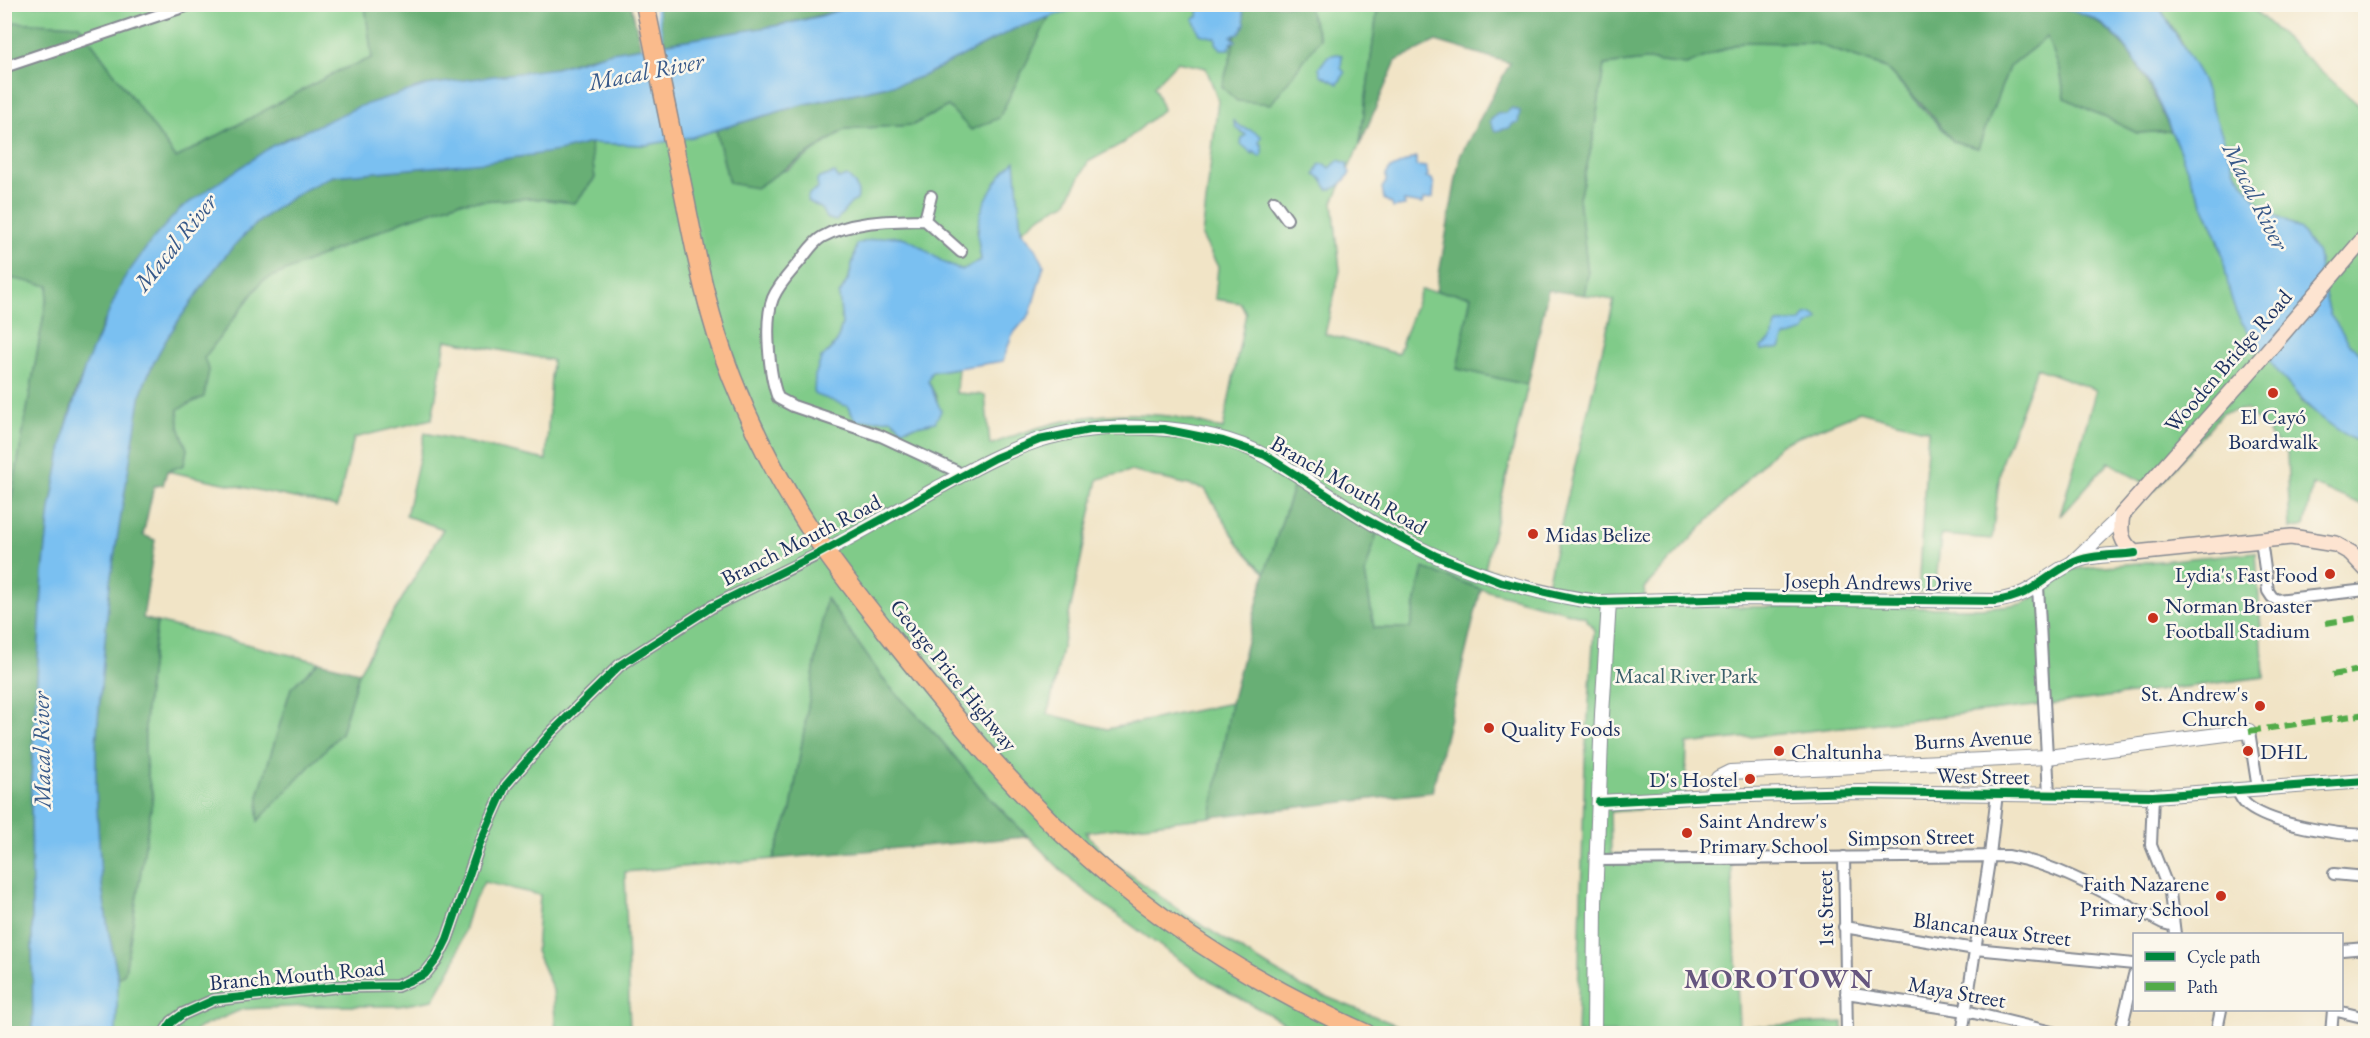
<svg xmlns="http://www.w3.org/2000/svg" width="2370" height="1038" font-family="'EB Garamond',serif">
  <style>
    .green { fill: #80cb89; stroke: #4e7d74; stroke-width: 1.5; fill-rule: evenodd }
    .forest { fill: #68af75; stroke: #426f6a; stroke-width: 1.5 }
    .water { fill: #7ac0f1; stroke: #4a78a8; stroke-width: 1.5 }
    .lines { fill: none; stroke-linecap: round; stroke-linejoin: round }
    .stream { stroke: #7ac0f1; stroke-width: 3 }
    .minor-casing { stroke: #868a92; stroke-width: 14 }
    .tertiary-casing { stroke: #868a92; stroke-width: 16 }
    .secondary-casing { stroke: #868a92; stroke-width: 18 }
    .trunk-casing { stroke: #868a92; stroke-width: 21 }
    .minor { stroke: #fff; stroke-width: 10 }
    .tertiary { stroke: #fff; stroke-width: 14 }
    .secondary { stroke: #fde4d1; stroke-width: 15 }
    .trunk { stroke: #fabb8c; stroke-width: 18 }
    .quiet { stroke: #52ab49; stroke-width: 6; stroke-dasharray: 12 6; stroke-linecap: butt }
    .cycleway-casing { stroke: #fbf7ec; stroke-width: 11 }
    .cycleway { stroke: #00873e; stroke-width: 8 }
    .poi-dot { fill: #c8321e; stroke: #fbf7ec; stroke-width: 2 }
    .labels { text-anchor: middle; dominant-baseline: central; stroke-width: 5; stroke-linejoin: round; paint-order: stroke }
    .street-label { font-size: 22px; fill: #1b2f5e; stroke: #fbf7ec }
    .poi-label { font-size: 22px; fill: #1b2f5e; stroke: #fbf7ec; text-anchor: start }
    .park-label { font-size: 22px; fill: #395e6b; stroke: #fbf7ec }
    .water-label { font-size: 24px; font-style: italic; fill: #385a8a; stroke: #fbf7ec }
    .district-label { font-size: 28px; font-weight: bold; letter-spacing: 1.5px; fill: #66567f; stroke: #fbf7ec }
  </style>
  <rect width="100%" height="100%" fill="#fbf7ec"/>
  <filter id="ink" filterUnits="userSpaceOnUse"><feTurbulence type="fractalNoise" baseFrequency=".0167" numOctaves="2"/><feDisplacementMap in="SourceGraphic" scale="12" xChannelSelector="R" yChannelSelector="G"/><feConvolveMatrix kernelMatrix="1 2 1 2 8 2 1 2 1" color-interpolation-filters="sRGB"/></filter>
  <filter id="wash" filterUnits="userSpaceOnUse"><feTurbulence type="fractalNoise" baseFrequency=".008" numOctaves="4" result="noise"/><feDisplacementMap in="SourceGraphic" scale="24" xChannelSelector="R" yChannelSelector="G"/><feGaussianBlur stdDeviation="1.35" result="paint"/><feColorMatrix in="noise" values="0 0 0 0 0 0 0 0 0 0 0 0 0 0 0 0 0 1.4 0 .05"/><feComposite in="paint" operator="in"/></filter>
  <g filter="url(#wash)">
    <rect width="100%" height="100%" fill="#f1e4c6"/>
    <path class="green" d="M4,5h361l7,53 -34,13 -162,87 -97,-133 -74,-3z
      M1085,5h155l-8,47 -10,35 98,-48 -13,-34h71l-18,139 -27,58 7,69 -15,63 73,20 23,-64 50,5 -13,74 70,16 -43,184 62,15 67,-284 -30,-5 4,-21 -9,-76 14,-58 11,-75 41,-5 41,5 55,-23 73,1 72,25 67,73 25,7 31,-81 38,-30 13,33 5,28 72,35 34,-2 46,106 8,27 5,29 11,28 62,82 46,34 16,8v61l-52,-21 -9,41 -14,3 -3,-76 -40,-44 -25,4 -67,77 -46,-28 -49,54 36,-126 -59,-22 -36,95 -9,76 -51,-4 -6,57h-17l10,-162 -68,-18 -79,32 -137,144 2,18 334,2 42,-4 24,-14 28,-21 182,-17 8,125 -211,27 -366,40 -2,62 -75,6 1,42 120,1 8,172 104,-5v11h-266l8,-272 9,-131 -9,-13 -104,-28 -58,-21 -13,60h-36l-9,-55 12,-40 -82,-51 -30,91 -26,-28 -34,-56 -74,-18 -33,8 -50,235 59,15 124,-26 -20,114 -126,15 24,27 78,57 61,38 54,33 114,46h-113l-89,-49 -68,-48 -73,-54 -88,-89 -46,-55 -52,-54 -61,-85 -35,210 -18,50 -148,13 5,161h-74l-3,-43 -17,-39 4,-56 -56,-13 -13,25 -16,54 -22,39 -34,6h-90l-66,3 -42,18 -9,6 -76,1 2,-55 7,-7 28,-177c-18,-47 -2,-122 4,-173l162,40 -28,26 -32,105 -1,27 83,-87 18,-61 84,-143 -37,-13 19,-83 121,27 6,-100 -106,-20 -14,79 -78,19 -17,69 -170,-36 17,-6 3,-16 -8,-22 -1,-18 26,-51 58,-77 141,-60 56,-19 72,-4 44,5 20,-25 -5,-35 56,2 46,-8 24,-7 13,53 58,-13 59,-41 67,-4 35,-19 51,11 51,-102zM1177,62l29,6 12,32 -16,136 16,31 -3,32 25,4 6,10 -23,116c-17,-4 -36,-11 -54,-13 -65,-7 -119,4 -179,29l-5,-50 -29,-2 2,-25 -27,4 -3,9 9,17 -2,24 -32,7 -82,-70 16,-17 5,-18 -3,-29 10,-17 8,-34 44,-7 49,30 12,3 19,-10 -4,-31 40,-25 4,27 23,-17 22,-11 22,-41 35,-19 40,-34 -9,-23z
      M2158,5h91l116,106v246l-14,-11 -21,-31 -9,-36 -3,-25 -18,-24 -14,-10 -14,-6 -15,-13 -21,-28 -54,-131z
      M5,277l44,8 -44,250z"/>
    <path class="forest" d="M1378,4h578c19,10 37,1 58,1 10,0 21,-1 32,0 74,6 96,67 125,126l-34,2 -72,-35 -5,-28 -13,-33 -38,30 -31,81 -25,-7 -24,-29 -43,-44 -72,-25 -73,-1 -55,23 -41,-5 -41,5 -11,75 -14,58 9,76 -4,21 -36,-5 -20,95 -71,-16 14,-73 -35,-5 24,-135 50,-93 -74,-22 -40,20 -36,83z
      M365,5h266l10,42 -54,11 -31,10 -19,4 -110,13 -142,54 -105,70 -77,114 -27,68 -11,40 -15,78 -7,66 -12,208 2,250 -28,1v-499l44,-249 -44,-9v-255l74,3 97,133 162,-87 34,-13z
      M657,5h197c-61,21 -125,29 -190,38z
      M1240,5h67l13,34 -49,65 -34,-3 -15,-14 10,-35z
      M1050,15l-51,103 -28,12 -23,-24 -35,19 -67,4 -90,59 -27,-5 -13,-53 85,-25 105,-23 19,-7 89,-46z
      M590,143l5,35 -20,25 -44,-5 -72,4 -56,19 -141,60 -58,77 5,12 -5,27 -26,12 1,18 8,22 -3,16 -17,6 -4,14 -9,1 -11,49 12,5 -12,78 14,4c-6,50 -22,126 -4,173l-28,177 -7,7 -10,-50 -7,-49 -5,-89v-48l14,-161 31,-189c12,-35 30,-63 52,-93 12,-17 24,-36 39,-52 26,-30 65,-57 101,-72 86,-9 173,-12 257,-33z
      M1295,482l82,51 -12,40 9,55h36l13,-60 58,21 -49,203 -221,25 20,-114 34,-130z
      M826,598l61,86 52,54 46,55 42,44 -254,22 18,-50z
      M319,662l40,10 -18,61 -83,88 1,-28 32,-105z"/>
    <path class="water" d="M1199,4l43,1 3,19 -6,10 -8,2 5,5 -4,1 -3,7h-8l-5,-6v-5l-16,-4 -7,-15 5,-2z
      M854,5h231l-71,24 -89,46 -19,7 -105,23 -109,32 -46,8 -56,-2 -31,8 -74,11 -152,14c-36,15 -75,42 -101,72 -15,16 -27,35 -39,52 -22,30 -40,58 -52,93l-31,189 -14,161v48l5,89 7,49 10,50 -2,54 -83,1 -2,-251 12,-208 7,-66 15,-78 20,-64 38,-87 29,-40 28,-31 92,-63 86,-39 69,-22 129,-17 56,-16 169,-27 40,-9z
      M2047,5h111l43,72 35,96 21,28 15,13 14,6 14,10 18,24 3,25 9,36 21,30 14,12v88c-49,-23 -73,-54 -105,-97 -8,-13 -19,-24 -25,-38 -9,-23 -9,-48 -17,-71 -8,-21 -19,-42 -28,-63 -20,-47 -44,-116 -84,-149 -16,-14 -39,-18 -59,-22z
      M1337,54l5,1 -1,13 4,5 -7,11 -17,-9 -2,-7 9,-12z
      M1512,108l8,3 -2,12h-4l-5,5 -14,3 -5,-10 7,-7 9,-1z
      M1233,120c8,11 18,7 28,16l-2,7 3,2v10l-2,2 -7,-6v3l-12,-10 1,-6 4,-3 -10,-7z
      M1416,157v9l10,1 2,8 -2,2 6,2 2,6 -1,13 -10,2 -1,4 -18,-3 1,5 -12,2 -1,-4 -8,-5 -2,-11 4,-6v-7l4,-6z
      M1339,160l9,4 -1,3 3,6c-5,7 -12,17 -22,16l-7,-11 -6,-3 4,-10 5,-1 6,4z
      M1015,161l6,70 14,16 9,18 -14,49 -18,21 -9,26 -72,11 -3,9 13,30 -6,11 -33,7 -10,-10 -36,2 -9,-15 -33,-12 1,-18 6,-17 16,-17 5,-18 -3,-29 10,-17 8,-34c13,-4 29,-9 43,-7 18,2 39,29 63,33l18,-10c-1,-10 -4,-20 -3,-29 0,-25 19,-55 37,-70z
      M835,173l3,6 9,-3c8,6 13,15 10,24l-6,3 -15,18 -10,-3 -5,-10 -14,-7 2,-7 9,-5 -1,-8 2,-3z
      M1813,314l6,5 -12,7 -2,5 -20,6 -5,11 -18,3 -1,-4c13,-6 11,-12 16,-24l24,-1 4,-7z"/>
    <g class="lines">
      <path class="stream" d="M655,4l8,41"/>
    </g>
  </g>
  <g filter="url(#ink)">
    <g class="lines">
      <defs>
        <path id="minor" d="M4,67l188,-63
          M931,196l-6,24c-34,1 -73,0 -103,17 -9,5 -16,17 -22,24 -10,12 -21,23 -27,37 -9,22 -4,77 5,100l15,8 88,30 75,35 4,5
          M1274,201l13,18
          M925,220l36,32
          M2261,540l7,51 4,6 5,3 89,-10
          M2038,586l11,209
          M2249,731l9,58
          M2238,791c2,6 5,11 10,15 25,19 86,28 118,29
          M2153,796l-2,49 19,48 5,41
          M1844,857l3,177
          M1597,860l411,-4c56,10 104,42 155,67l11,3
          M2334,874l32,3
          M1844,927l131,22 159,15
          M2342,950l24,-2
          M1846,993l120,18 94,23
          M164,1034l8,-12 11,-8 31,-14 121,-13 62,-1 28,-12 12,-15 10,-20 33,-96 26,-58 46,-53 68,-67 93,-59 112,-55
          M1962,1034l28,-179 7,-62
          M2120,1034l14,-59
          M2216,1034l5,-24
          M2331,1034l2,-24 33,8"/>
        <path id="tertiary" d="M825,551c37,-20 74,-41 111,-62 33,-18 66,-37 103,-49 64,-20 166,-17 226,16 46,24 86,57 132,81 64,34 130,56 202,65l144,-4 252,3c37,-5 46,-22 75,-37 18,-10 45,-8 65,-11
          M2072,563l50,-48
          M1712,796l6,-18 12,-6 318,-15 201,-26
          M1599,802l113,-6 147,-4 294,4 213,-15
          M1594,1034l1,-132 7,-188 7,-112"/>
        <path id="secondary" d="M2365,4l1,1
          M2366,236l-107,125 -137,154c-3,17 -1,28 13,38l156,-16 44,7 16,9 15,16"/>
        <path id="trunk" d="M645,4c13,65 27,130 40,195 12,61 24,121 47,179 24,60 56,121 94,174 19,27 40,53 60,79 56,71 113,142 178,204 88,84 193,150 303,199"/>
      </defs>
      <use href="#minor" class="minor-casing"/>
      <use href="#tertiary" class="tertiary-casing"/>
      <use href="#secondary" class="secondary-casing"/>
      <use href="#trunk" class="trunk-casing"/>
      <use href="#minor" class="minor"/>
      <use href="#tertiary" class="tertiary"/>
      <use href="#secondary" class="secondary"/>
      <use href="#trunk" class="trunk"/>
      <path class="quiet" d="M2326,623l37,-6
        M2332,675l34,-6
        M2249,731l117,-17"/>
      <defs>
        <path id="cycleway" d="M1599,802l113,-6 147,-4 294,4 213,-15
          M164,1034l8,-12 11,-8 31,-14 121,-13 62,-1 28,-12 12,-15 10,-20 33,-96 26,-58 46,-53 68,-67 93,-59 105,-52 177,-96 44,-18 50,-10 74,-1 60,12 42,14 98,63 73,38 65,26 76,17 22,3 144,-4 252,3c37,-5 46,-22 75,-37 18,-10 45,-8 65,-11"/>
      </defs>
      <use href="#cycleway" class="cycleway-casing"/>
      <use href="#cycleway" class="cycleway"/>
    </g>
  </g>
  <g class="poi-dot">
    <circle cx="2273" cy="393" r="6"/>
    <circle cx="1533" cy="534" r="6"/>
    <circle cx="2330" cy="574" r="6"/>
    <circle cx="2153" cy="618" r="6"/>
    <circle cx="2260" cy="706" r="6"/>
    <circle cx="1489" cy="728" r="6"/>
    <circle cx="1779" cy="751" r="6"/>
    <circle cx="2248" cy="751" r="6"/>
    <circle cx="1750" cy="779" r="6"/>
    <circle cx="1687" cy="833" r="6"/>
    <circle cx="2221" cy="896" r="6"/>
  </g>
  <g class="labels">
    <g class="street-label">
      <text transform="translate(2228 361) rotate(-49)">Wooden Bridge Road</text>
      <text transform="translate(1349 485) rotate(30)">Branch Mouth Road</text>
      <text transform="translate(801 540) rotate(-27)">Branch Mouth Road</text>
      <text transform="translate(1878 582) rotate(1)">Joseph Andrews Drive</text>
      <text transform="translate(954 675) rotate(51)">George Price Highway</text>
      <text transform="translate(1973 739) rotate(-3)">Burns Avenue</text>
      <text transform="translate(1983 776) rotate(1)">West Street</text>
      <text transform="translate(1911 837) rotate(-1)">Simpson Street</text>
      <text transform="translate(1825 909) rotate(-91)">1st Street</text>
      <text transform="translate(1992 929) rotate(7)">Blancaneaux Street</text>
      <text transform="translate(297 975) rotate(-5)">Branch Mouth Road</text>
      <text transform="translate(1957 992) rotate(10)">Maya Street</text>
    </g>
    <g class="poi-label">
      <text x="2273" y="416" text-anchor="middle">El Cayó<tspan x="2273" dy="25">Boardwalk</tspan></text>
      <text x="1545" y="534">Midas Belize</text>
      <text x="2318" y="574" text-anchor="end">Lydia's Fast Food</text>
      <text x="2165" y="605">Norman Broaster<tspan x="2165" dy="25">Football Stadium</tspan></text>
      <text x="2248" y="693" text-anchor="end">St. Andrew's<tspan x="2248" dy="25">Church</tspan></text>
      <text x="1501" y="728">Quality Foods</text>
      <text x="1791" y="751">Chaltunha</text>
      <text x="2260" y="751">DHL</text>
      <text x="1738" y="779" text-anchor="end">D's Hostel</text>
      <text x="1699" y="820">Saint Andrew's<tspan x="1699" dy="25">Primary School</tspan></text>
      <text x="2209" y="883" text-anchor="end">Faith Nazarene<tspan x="2209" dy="25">Primary School</tspan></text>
    </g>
    <g class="park-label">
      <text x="1686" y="675">Macal River Park</text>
    </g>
    <g class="water-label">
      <text transform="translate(646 71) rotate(-11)">Macal River</text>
      <text transform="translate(2256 196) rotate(63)">Macal River</text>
      <text transform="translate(175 242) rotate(-51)">Macal River</text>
      <text transform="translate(41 750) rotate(-91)">Macal River</text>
    </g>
    <g class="district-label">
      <text x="1779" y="978">MOROTOWN</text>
    </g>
  </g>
  <rect width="2370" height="1038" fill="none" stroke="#fbf7ec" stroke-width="24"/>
  <rect x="2133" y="933" width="210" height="78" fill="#fbf7ec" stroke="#a1a7b3" stroke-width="1.5"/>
  <rect x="2145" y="952" width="30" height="9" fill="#00873e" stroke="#a1a7b3" stroke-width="1.5"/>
  <text x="2187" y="963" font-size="18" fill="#1b2f5e">Cycle path</text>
  <rect x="2145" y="982" width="30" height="9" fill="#52ab49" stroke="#a1a7b3" stroke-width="1.5"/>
  <text x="2187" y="993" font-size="18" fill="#1b2f5e">Path</text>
</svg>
